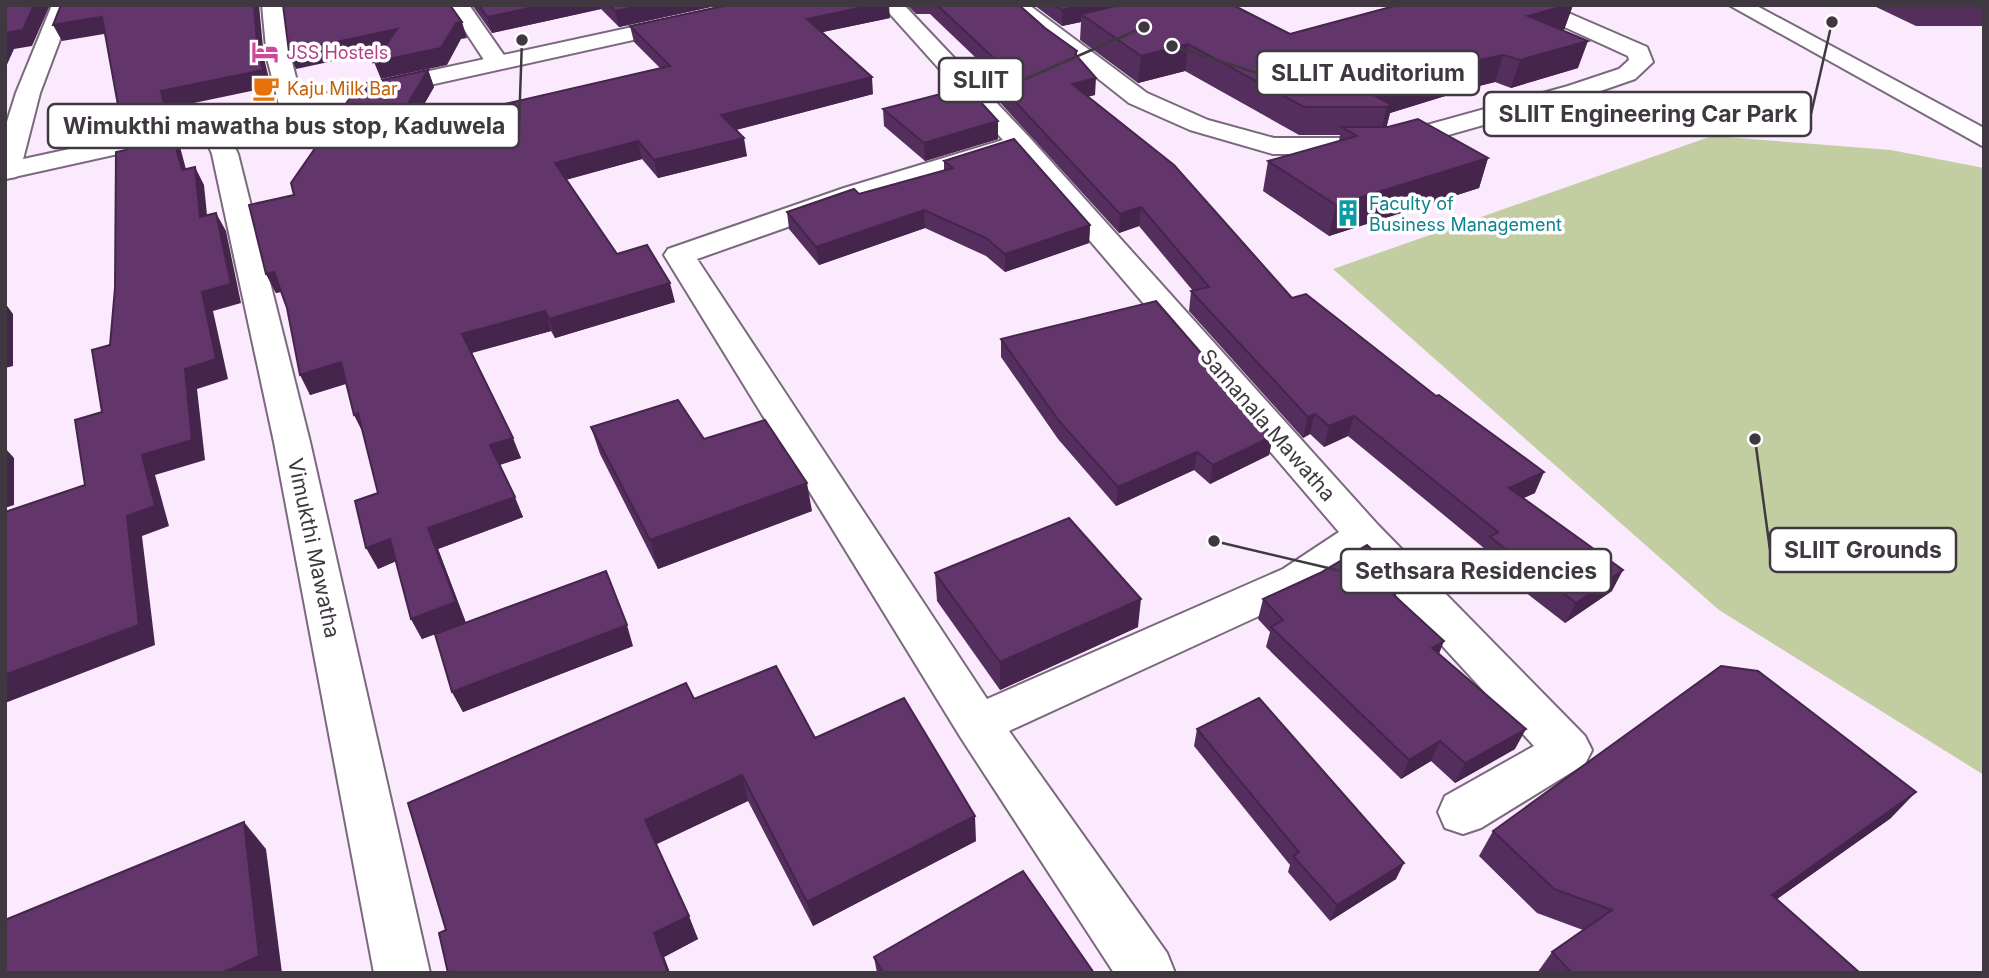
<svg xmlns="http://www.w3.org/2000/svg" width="1989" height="978" font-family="Inter,sans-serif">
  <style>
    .green { fill: #c2cea2 }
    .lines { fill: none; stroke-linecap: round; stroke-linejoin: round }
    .minor-casing { stroke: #7a687d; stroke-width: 4 }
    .major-casing { stroke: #7a687d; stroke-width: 4 }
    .minor { fill: #fff; fill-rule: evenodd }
    .major { fill: #fff; fill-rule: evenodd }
    .wall { fill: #542e5c }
    .shaded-wall { fill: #45254b }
    .building { fill: #62356b; stroke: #45254b; stroke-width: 2 }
    .labels { text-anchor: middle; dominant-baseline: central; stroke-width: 7; stroke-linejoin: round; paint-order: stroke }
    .far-hotel-label { font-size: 18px; fill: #b23c85; stroke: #fff; text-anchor: start }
    .far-food-label { font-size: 18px; fill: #c56008; stroke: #fff; text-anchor: start }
    .far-culture-label { font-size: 18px; fill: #0d838f; stroke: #fff; text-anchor: start }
    .street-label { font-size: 21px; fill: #403841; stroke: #fff }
    .leader { fill: none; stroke: #403841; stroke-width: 2.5 }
    .callout-dot { fill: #403841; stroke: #fff; stroke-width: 2.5 }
    .callout { fill: #fff; stroke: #403841; stroke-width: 2.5 }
    .callout-label { font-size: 23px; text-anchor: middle; font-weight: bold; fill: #403841 }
  </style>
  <rect width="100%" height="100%" fill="#fbeafd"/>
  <path class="green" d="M1712,136l179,14 93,18v607l-265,-165 -386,-341z"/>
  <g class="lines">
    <defs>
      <path id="minor" d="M52,5h21l-33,88 -20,78 -4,6 -11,2v-51l11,-35z
        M262,5h22l7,53 13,51 -3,5h-18l-3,-5 -13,-51z
        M448,5h21l39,56 -4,5h-16z
        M882,5h22l125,132 349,388 207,211 7,14 -7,14 -104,64 -18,6 -18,-6 -7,-16 7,-16 89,-50 -173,-189 -48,34 -304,140 158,222 8,20h-61l-153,-235 -297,-483 4,-6 176,-61 159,-48zM1015,153l324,379 -56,37 -296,130 -290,-440 167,-59z
        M1005,5h24l118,88 61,27 66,18h106l188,-52 51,-17 10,-9 -1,-4 -103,-47 -3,-4h28l97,42 6,15 -18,17 -49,17 -205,58h-108l-83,-24 -61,-27z
        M1729,5h26l229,123v19z
        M214,119l9,3 15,32 72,288 120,531h-56l-100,-531 -62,-288 -11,-27 4,-5z"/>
      <path id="major" d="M734,5h40l-10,6 -759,168v-16z"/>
    </defs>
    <use href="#minor" class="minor-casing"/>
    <use href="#major" class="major-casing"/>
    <use href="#minor" class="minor"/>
    <use href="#major" class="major"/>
  </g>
  <path class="wall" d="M472,5h248l-101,22 -18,-18 -109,24z
    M907,5h112l26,23 32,23v5l18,39 -7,1 204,202 243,195 -12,5 89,93 -47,32 -84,-65 4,-9 -137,-113 -24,11 -14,-13 -7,4 -114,-127 2,-20h2l-54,-65 -20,7 -124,-136v-17l3,-1 -68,-65h-14z
    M1034,5h199l57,29 99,-26v-3h184l-9,25h-1l15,38 -67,20 -16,-6 -24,6 -81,25 -4,14 102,31 -9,30 -150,48 -66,-45 5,-30 71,-20 1,-6h-41l-114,-64 -47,12 -58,-43 1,-18 -19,4z
    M1872,5h112v21h-68z
    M890,18l-68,14 51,62 -137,36 11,26 -89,22 -16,-19 -76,21 51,74 58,48 -120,36 -4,-7 -79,22 49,105 -21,7 23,52 -85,32 28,74 167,23 -170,66 -11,-20 -17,-58 -13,5 -11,-20 -15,-58 -18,8v-76l-14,-58 -18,-51 -36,11 -23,-87 -6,-16 -5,1 -10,-19 28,-79 134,-125 6,17 -22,38 248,-57 -26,-26 -4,-16z
    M883,109l115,30 -73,22 -41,-35z
    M944,161l146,64 -1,18 -84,29 -19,-16 -61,-28 -106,37 -30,-36 -2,-17 157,-41z
    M1001,339l272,97 -4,19 -59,29 -16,-14 -78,36 -58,-67 -57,-82z
    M591,427l113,12 108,72 -154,58 -58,-115z
    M935,573l203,54 -138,63 -63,-89z
    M1402,577l-7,20 44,57 76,95 -60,34 -24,-22 -30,18 -135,-132 4,-15 -12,-13 5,-20z
    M694,699l121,39 161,103 -163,85 -65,-125 -92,43 42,95 -34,18 6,16h-222l-2,-43z
    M1197,729l199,150 -66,42 -42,-49 2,-7 -96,-119z
    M1891,818l-114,81 83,74h-323l15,-21 31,-22 -46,-17 -58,-57 14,-25z
    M874,957l220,16h-217z"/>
  <path class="shaded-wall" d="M34,5h16l-18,41 -18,3 -9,20v-36z
    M254,5h5l5,53 7,29 -101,21 4,16 -45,9 -9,-17 41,-25 96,-49z
    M544,5h56l1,4 -109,24 -5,-16z
    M644,5h76l-101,22 -4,-16z
    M873,5h16l1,13 -81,17 -2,-16z
    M1084,5h39l-42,9v8l-19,4v-16z
    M1568,5h5l-9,25 -44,12 8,-26z
    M102,17l8,16 -48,8 -9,-16z
    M462,22l5,16 -6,1 -14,26 -66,14 -7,-17 82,-39z
    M397,29l6,17 -107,23 -7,-17z
    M1588,41l-10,27 -67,20 9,-28z
    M1188,44l-3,27 -47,12 3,-27z
    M1503,55l-8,27 -24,6 -81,25 -5,21 -5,1 7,-28 -17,-14 109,-33z
    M428,70l6,17 -35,61 -7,-18z
    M872,77l1,17 -149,39 -3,-18z
    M1096,78l-1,17 -23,6v-17z
    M998,121v18l-73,22 -1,-18z
    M170,126l9,17 12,45 -9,-18z
    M744,138l3,18 -89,22 -4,-18z
    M638,141l4,18 -82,22 -5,-18z
    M1488,158l-9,30 -150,48 7,-31z
    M195,167l9,18 5,50 -9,-18z
    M1141,207l-2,19 -20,7 1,-19z
    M924,210l1,18 -106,37 -3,-18z
    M216,213l10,18 15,72 -28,8 15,68 -31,10 8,71 -50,15 14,51 -27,10 13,109 -150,58v-28l122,-159 15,-61 43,-86 17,-77z
    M1090,225l-1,18 -84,29v-18z
    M274,272l10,19 -8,2 -10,-19z
    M670,283l5,19 -120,36 -6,-19z
    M5,303l8,11v52l-8,2z
    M545,311l6,20 -81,22 -8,-19z
    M341,362l10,20 -41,13 -10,-20z
    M358,413l6,22 -10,-20z
    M1315,414l-5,20 -7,4 5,-21z
    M1354,416l-6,20 -24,11 5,-21z
    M1273,436l-4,19 -59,29 3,-19z
    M513,438l8,20 -23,7 -8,-20z
    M5,448l9,10v47l-9,3z
    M1197,452l-3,18 -78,36 2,-19z
    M1544,472l-9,21 -35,16 9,-21z
    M807,483l5,28 -154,58 -8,-29z
    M515,497l8,20 -85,32 28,74 -44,16 -11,-20 17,-91z
    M390,539l11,20 -23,10 -12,-21z
    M1623,570l-11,21 -47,32 11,-20z
    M1402,577l-7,21 -10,-11z
    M1141,599l-3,28 -138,63v-28z
    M627,625l6,21 -170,66 -11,-20z
    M1444,641l-8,21 -4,-14z
    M1526,729l-11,20 -60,34 10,-20z
    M1440,741l-9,20 -30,18 8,-19z
    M742,775l6,26 -93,44 -10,-25z
    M1916,792l-25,26 -142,101 23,-24z
    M975,816l1,25 -163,85 -6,-24z
    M244,822l22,27 16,124h-60z
    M1404,863l-8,16 -66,42 7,-16z
    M689,916l9,23 -34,18 6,16h-2l-14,-40z"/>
  <path class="building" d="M5,5h29l-11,25 -18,3z
    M61,5h193l3,37 6,28 -102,21 4,15 -45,10 -18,-99 -49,8z
    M283,5h167l12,17 -6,1 -15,25 -67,14 23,-33 -108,23z
    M479,5h65l-57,12z
    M609,5h35l-29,6z
    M728,5h145l-66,14 65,58 -151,38 23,23 -90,22 -16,-19 -83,22 62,91 30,-9 23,38 -121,36 -4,-8 -83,23 51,104 -23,7 25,52 -87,31 28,74 -45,17 -21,-80 -24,9 -11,-47 23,-8 -20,-80 -4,2 -13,-53 -41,13 -13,-67 -13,-36 -8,2 -17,-69 45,-10 -3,-12 68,-98 69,-15 -36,60 278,-64 -40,-40z
    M937,5h82l26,23 32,23 -2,3 21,24 -24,6 102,81 118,133 14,-4 130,102 3,-1 105,77 -35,16 114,82 -47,33 -86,-66 8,-5 -144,-116 -25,10 -14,-12 -7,3 -117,-126 18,-4 -68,-80 -21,7 -125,-134 18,-4z
    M1055,5h29l-22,5z
    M1119,5h114l57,29 108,-29h170l-40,11 60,25 -68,19 -17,-5 -24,5 -109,33 22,12 -5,2h-83l-116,-63 -47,12 -60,-42z
    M967,87l31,34 -74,22 -41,-34z
    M1418,119l70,39 -152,47 -68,-44 89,-25 -15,-9h46z
    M170,126l12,44 13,-3 5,50 16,-4 15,71 -29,8 14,67 -31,10 7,71 -50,15 13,51 -28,10 12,109 -134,50v-163l80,-27 -10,-65 27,-8 -10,-62 18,-5 5,-57 1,-136 10,-2 -3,-14z
    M1014,139l76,86 -85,29 -19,-16 -62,-28 -108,37 -29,-35 67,-23 5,5 94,-26 -9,-7z
    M1156,301l117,135 -60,29 -16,-13 -79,35 -59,-66 -58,-82z
    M678,400l26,39 61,-19 42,63 -157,57 -59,-113z
    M1069,518l72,81 -141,63 -65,-89z
    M1367,545l35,32 -17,10 59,54 -12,7 94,81 -61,34 -25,-22 -31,19 -138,-133 12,-7 -20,-21 57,-26z
    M606,571l21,54 -175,67 -17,-58z
    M776,666l39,72 89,-40 71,118 -168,86 -65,-127 -97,45 44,96 -35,17 14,40h-220l-9,-40 7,-3 -38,-127 278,-120 8,16z
    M1721,666l37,5 158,121 -144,103 88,78h-288l-20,-21 60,-42 -58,-21 -61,-58z
    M1259,698l145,165 -67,42 -44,-49 6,-4 -102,-123z
    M244,822l15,134 -37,17h-217v-53z
    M1023,871l71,102h-211l-9,-16z"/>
  <defs>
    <symbol id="hotel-bare" viewBox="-9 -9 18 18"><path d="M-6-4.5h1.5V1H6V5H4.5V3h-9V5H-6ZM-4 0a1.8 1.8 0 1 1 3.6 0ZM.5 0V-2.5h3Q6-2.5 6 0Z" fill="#d1479c" stroke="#fff" stroke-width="2.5" paint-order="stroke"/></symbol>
    <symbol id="cafe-bare" viewBox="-9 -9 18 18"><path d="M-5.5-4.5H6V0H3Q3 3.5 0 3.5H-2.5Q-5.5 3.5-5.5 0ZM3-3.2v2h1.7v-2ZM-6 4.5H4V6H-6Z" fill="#e8710a" stroke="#fff" stroke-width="2.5" paint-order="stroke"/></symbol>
    <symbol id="building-bare" viewBox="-9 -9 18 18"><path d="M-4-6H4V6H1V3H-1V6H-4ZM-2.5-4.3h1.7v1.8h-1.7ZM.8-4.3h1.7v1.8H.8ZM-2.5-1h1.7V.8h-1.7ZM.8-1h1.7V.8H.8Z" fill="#0f9aa8" stroke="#fff" stroke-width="2.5" paint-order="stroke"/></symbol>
  </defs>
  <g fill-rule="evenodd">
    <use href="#hotel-bare" x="246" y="33" width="38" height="38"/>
    <use href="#cafe-bare" x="247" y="69" width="38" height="38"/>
    <use href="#building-bare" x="1329" y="194" width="38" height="38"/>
  </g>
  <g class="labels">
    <g class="far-hotel-label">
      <text x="286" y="52">JSS Hostels</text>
    </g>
    <g class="far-food-label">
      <text x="287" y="88">Kaju Milk Bar</text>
    </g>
    <g class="far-culture-label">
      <text x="1369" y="203">Faculty of<tspan x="1369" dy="21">Business Management</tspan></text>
    </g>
    <g class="street-label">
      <text transform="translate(1268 425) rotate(49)">Samanala Mawatha</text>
      <text transform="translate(314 548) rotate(78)">Vimukthi Mawatha</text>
    </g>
  </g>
  <path class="leader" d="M1172 46L1257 73M1144 27L1023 80M1832 22L1811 114M522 40L519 126M1755 439L1770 550M1214 541L1341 571"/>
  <g class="callout-dot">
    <circle cx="1172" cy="46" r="7"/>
    <circle cx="1144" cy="27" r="7"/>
    <circle cx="1832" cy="22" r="7"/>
    <circle cx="522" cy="40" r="7"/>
    <circle cx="1755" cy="439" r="7"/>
    <circle cx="1214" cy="541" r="7"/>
  </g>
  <g class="callout">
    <rect x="1257" y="51" width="222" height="44" rx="7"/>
    <rect x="939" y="58" width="84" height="44" rx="7"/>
    <rect x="1484" y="92" width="327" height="44" rx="7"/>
    <rect x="48" y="104" width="471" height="44" rx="7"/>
    <rect x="1770" y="528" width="186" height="44" rx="7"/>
    <rect x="1341" y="549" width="270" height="44" rx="7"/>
  </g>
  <g class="callout-label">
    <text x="1368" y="81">SLLIT Auditorium</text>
    <text x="981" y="88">SLIIT</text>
    <text x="1648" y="122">SLIIT Engineering Car Park</text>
    <text x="284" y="134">Wimukthi mawatha bus stop, Kaduwela</text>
    <text x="1863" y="558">SLIIT Grounds</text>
    <text x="1476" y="579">Sethsara Residencies</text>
  </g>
  <rect width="1989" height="978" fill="none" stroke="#403841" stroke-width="14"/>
</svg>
